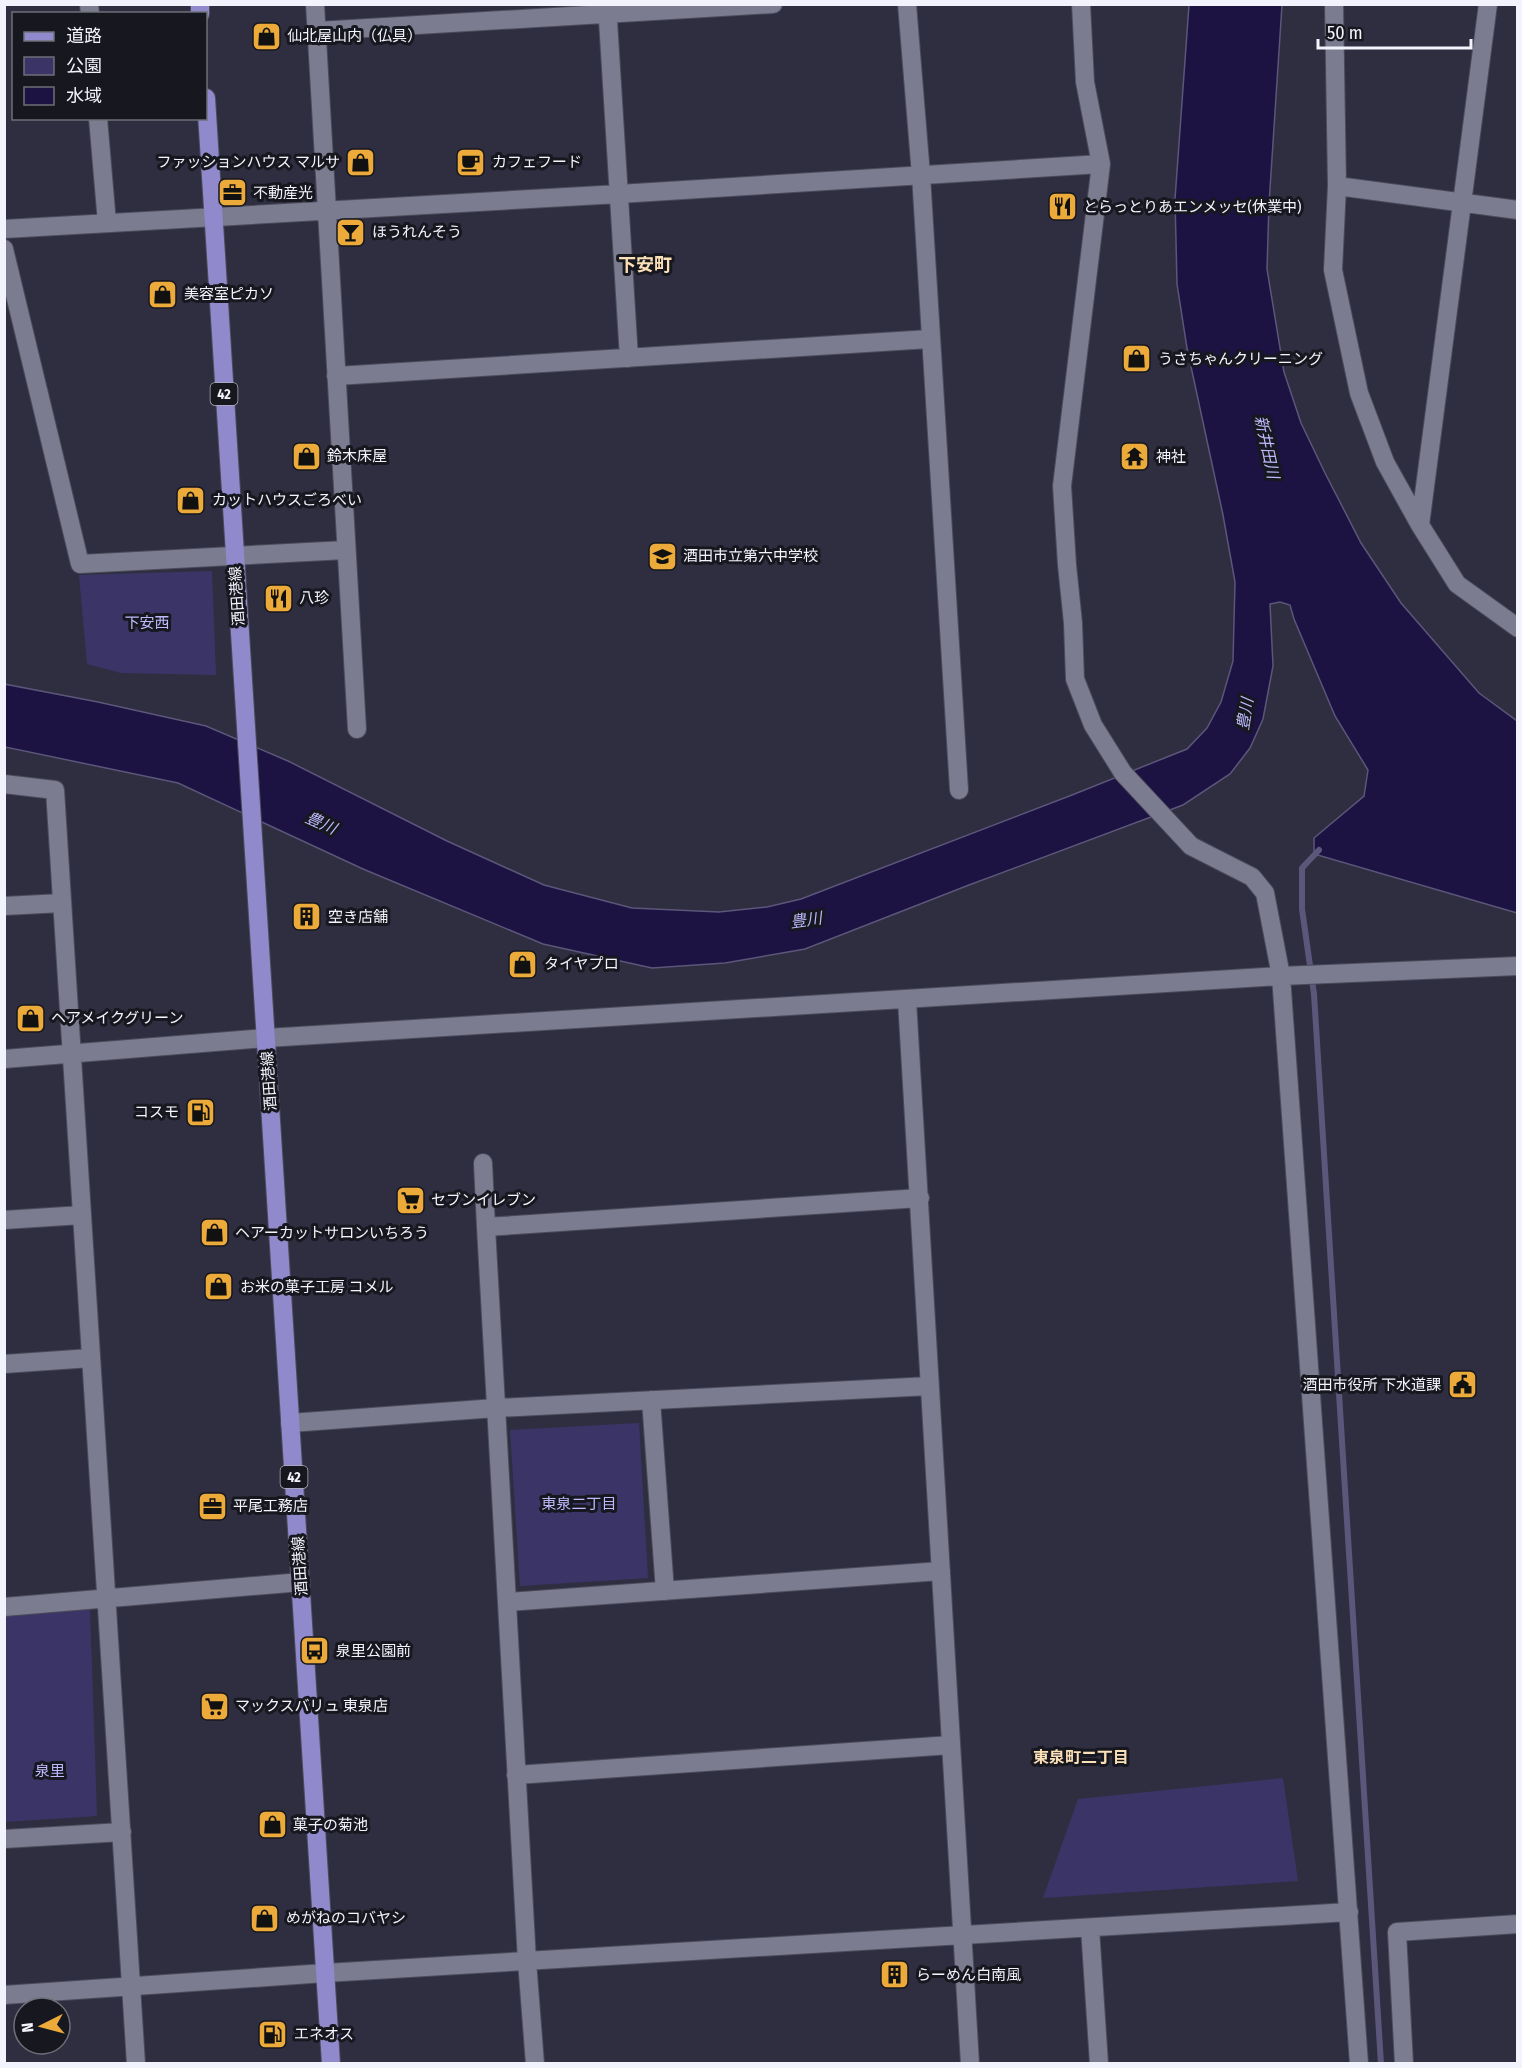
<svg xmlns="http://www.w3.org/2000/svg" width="1522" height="2068" font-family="'Fira Sans Condensed','Noto Sans JP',sans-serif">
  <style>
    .green { fill: #3b3567 }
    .water { fill: #1c1342; stroke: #5c567a; stroke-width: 1.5 }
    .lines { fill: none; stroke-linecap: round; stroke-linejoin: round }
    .stream { stroke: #5c567a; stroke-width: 6 }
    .minor-casing { stroke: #4c4b5a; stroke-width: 20 }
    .major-casing { stroke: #4c4b5a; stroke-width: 20 }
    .minor { stroke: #7c7c91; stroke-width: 18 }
    .major { stroke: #908acc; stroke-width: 18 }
    .labels { text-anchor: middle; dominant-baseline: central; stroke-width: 6; stroke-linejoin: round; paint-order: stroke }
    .shield { fill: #17171f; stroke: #b1b1ba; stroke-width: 1.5 }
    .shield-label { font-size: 14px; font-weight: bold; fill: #f3f3fd }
    .poi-label { font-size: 15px; fill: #f3f3fd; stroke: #17171f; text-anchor: start }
    .street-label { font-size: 15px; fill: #f3f3fd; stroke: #17171f }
    .park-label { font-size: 15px; fill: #bebafc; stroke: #17171f }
    .water-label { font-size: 16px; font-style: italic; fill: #bdb9fb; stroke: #17171f }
    .neighbourhood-label { font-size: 16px; font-weight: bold; fill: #fadfb7; stroke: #17171f }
    .quarter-label { font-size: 18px; font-weight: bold; fill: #fadfb7; stroke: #17171f }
  </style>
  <rect width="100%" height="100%" fill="#2e2e40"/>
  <path class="green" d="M212,571l4,104 -95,-2 -34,-9 -8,-89z
    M639,1423l9,155 -128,8 -10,-156z
    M90,1609l7,207 -92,6v-206z
    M1283,1778l15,103 -255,17 35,-99z"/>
  <path class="water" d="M1189,5h93l-13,199 -2,65 17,103 17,51 24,50 36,70 40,60 78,90 38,28v192l-203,-59v-16l50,-42 4,-26 -33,-54 -41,-97 -4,-14 -10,-3 -10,2 3,62 -10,53 -13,29 -20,26 -47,31 -214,80 -164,64 -80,14 -73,5 -109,-24 -180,-75 -185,-86 -173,-36 -1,-63 94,18 108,24 82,35 159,80 97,44 88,23 87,4 48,-5 34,-8 271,-104 115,-46 20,-21 14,-26 12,-41 2,-79 -12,-67 -36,-167 -10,-64 -2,-85z"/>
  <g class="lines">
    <path class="stream" d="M1319,850l-17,18v41l12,85 67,1070"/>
    <defs>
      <path id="minor" d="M89,4l1,10
        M315,4l42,725
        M607,4l22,354
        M907,4l14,171 38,615
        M1081,4l4,78 16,82 -39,322 5,79 6,58 2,56 18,46 30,48 68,73 61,31 13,16 16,83 78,1088
        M1334,4l3,182 -4,84 26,123 26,69 35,63 37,59 61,44
        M317,31l456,-27
        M98,118l9,105
        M1337,186l181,24
        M4,229l615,-35 482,-30
        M4,249l76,315 266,-14
        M336,376l594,-37
        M1420,525l68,-521
        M4,784l51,6 81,1274
        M4,906l58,-3
        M907,1000l63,1064
        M4,1059l262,-21 1015,-62 237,-10
        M483,1163l3,64
        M4,1220l78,-5
        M4,1364l87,-6
        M651,1400l14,191
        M290,1423l206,-15 434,-22
        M507,1602l434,-31
        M4,1607l297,-25
        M516,1775l435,-30
        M4,1839l118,-7
        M1090,1928l9,136
        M4,1995l321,-22 1024,-61
        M535,2064l-8,-103 -41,-734 434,-29
        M1404,2064l-7,-132 121,-8"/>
      <path id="major" d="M200,4v10
        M206,98l125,1966"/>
    </defs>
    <use href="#minor" class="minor-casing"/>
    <use href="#major" class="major-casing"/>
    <use href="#minor" class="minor"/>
    <use href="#major" class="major"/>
  </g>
  <defs>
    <symbol id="shop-square" viewBox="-11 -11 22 22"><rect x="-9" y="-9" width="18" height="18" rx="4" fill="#ebaa39" stroke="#17171f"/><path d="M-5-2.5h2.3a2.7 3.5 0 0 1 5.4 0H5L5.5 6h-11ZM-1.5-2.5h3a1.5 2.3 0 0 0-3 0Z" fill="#111"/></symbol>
    <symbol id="cafe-square" viewBox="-11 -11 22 22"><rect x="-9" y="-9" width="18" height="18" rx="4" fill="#ebaa39" stroke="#17171f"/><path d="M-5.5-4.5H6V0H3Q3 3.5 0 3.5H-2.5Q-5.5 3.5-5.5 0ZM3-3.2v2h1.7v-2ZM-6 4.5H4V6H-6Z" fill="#111"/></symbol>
    <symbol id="office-square" viewBox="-11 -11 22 22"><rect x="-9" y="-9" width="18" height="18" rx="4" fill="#ebaa39" stroke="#17171f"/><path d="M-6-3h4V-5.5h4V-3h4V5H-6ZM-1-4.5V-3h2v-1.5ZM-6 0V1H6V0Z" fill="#111"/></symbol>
    <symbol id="restaurant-square" viewBox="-11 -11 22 22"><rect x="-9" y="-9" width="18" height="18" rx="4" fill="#ebaa39" stroke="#17171f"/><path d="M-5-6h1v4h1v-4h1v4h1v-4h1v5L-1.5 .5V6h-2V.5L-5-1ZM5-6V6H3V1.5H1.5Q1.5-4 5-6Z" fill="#111"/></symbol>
    <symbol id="bar-square" viewBox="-11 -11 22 22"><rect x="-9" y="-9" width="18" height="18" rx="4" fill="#ebaa39" stroke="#17171f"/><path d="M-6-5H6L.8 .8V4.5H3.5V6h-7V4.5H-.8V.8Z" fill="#111"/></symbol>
    <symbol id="temple-square" viewBox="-11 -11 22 22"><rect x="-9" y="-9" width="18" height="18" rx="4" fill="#ebaa39" stroke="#17171f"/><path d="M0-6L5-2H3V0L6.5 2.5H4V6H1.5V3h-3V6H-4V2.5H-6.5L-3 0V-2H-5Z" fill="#111"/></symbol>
    <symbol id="school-square" viewBox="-11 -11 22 22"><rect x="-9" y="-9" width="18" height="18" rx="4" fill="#ebaa39" stroke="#17171f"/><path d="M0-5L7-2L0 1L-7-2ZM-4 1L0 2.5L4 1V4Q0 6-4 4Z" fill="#111"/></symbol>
    <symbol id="building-square" viewBox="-11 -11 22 22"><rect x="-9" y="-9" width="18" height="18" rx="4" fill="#ebaa39" stroke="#17171f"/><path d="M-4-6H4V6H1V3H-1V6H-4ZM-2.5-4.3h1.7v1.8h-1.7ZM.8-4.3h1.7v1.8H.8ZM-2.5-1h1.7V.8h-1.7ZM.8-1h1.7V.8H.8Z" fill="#111"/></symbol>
    <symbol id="fuel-square" viewBox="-11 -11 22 22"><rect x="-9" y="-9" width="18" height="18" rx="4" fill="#ebaa39" stroke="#17171f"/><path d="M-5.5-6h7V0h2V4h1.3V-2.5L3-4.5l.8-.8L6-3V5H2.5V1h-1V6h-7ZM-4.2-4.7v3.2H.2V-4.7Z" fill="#111"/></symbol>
    <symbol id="supermarket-square" viewBox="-11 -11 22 22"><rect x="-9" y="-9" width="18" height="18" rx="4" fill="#ebaa39" stroke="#17171f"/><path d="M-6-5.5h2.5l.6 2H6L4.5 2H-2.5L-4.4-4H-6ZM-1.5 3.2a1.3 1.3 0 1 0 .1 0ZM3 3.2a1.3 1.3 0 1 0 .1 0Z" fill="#111"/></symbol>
    <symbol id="civic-square" viewBox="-11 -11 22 22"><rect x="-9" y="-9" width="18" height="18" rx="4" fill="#ebaa39" stroke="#17171f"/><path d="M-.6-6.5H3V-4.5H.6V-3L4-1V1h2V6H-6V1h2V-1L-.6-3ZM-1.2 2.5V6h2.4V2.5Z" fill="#111"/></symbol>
    <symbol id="bus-square" viewBox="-11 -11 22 22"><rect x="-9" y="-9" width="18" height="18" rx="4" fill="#ebaa39" stroke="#17171f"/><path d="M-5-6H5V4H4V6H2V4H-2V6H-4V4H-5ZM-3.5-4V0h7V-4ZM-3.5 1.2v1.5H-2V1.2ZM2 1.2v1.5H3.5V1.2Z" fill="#111"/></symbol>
  </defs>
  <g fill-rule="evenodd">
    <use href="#shop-square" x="250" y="20" width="33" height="33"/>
    <use href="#shop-square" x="344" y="146" width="33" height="33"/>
    <use href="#cafe-square" x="454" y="146" width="33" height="33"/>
    <use href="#office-square" x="216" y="176" width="33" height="33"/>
    <use href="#restaurant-square" x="1046" y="190" width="33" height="33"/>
    <use href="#bar-square" x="334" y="216" width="33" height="33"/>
    <use href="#shop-square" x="146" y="278" width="33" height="33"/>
    <use href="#shop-square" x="1120" y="342" width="33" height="33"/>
    <use href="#shop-square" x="290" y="440" width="33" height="33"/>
    <use href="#temple-square" x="1118" y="440" width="33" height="33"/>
    <use href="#shop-square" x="174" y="484" width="33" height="33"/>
    <use href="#school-square" x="646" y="540" width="33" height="33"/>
    <use href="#restaurant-square" x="262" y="582" width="33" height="33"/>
    <use href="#building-square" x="290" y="900" width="33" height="33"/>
    <use href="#shop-square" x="506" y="948" width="33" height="33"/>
    <use href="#shop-square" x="14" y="1002" width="33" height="33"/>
    <use href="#fuel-square" x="184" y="1096" width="33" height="33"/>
    <use href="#supermarket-square" x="394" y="1184" width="33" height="33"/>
    <use href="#shop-square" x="198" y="1216" width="33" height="33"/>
    <use href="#shop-square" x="202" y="1270" width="33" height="33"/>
    <use href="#civic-square" x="1446" y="1368" width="33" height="33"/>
    <use href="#office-square" x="196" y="1490" width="33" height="33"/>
    <use href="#bus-square" x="298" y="1634" width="33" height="33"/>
    <use href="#supermarket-square" x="198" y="1690" width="33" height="33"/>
    <use href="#shop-square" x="256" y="1808" width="33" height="33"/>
    <use href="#shop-square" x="248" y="1902" width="33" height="33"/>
    <use href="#building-square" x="878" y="1958" width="33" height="33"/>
    <use href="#fuel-square" x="256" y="2018" width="33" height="33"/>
  </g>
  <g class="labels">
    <g class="shield">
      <rect x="210.5" y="383" width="27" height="22" rx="4.5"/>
      <rect x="280.5" y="1466" width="27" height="22" rx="4.5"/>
    </g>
    <g class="shield-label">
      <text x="224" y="394">42</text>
      <text x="294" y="1477">42</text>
    </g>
    <g class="poi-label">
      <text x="287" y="36">仙北屋山内（仏具）</text>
      <text x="340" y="162" text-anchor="end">ファッションハウス マルサ</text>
      <text x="492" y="162">カフェフード</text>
      <text x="253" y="193">不動産光</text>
      <text x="1083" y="207">とらっとりあエンメッセ(休業中)</text>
      <text x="372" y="232">ほうれんそう</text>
      <text x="184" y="294">美容室ピカソ</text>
      <text x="1158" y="359">うさちゃんクリーニング</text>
      <text x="327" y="456">鈴木床屋</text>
      <text x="1156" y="457">神社</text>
      <text x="212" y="500">カットハウスごろべい</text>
      <text x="683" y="556">酒田市立第六中学校</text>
      <text x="299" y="598">八珍</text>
      <text x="328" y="917">空き店舗</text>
      <text x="544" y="964">タイヤプロ</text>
      <text x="51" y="1018">ヘアメイクグリーン</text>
      <text x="179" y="1112" text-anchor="end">コスモ</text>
      <text x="431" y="1200">セブンイレブン</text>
      <text x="235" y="1233">ヘアーカットサロンいちろう</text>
      <text x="240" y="1287">お米の菓子工房 コメル</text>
      <text x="1441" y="1385" text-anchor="end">酒田市役所 下水道課</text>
      <text x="233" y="1506">平尾工務店</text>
      <text x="336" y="1651">泉里公園前</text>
      <text x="235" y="1706">マックスバリュ 東泉店</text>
      <text x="293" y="1825">菓子の菊池</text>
      <text x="286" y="1918">めがねのコバヤシ</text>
      <text x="916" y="1975">らーめん白南風</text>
      <text x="294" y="2034">エネオス</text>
    </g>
    <g class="street-label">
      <text transform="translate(237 596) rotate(-94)">酒田港線</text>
      <text transform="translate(269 1081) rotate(-94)">酒田港線</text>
      <text transform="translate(300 1566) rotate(-94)">酒田港線</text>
    </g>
    <g class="park-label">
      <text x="147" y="623">下安西</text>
      <text x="579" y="1504">東泉二丁目</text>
      <text x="50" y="1771">泉里</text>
    </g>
    <g class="water-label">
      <text transform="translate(1267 447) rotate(78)">新井田川</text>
      <text transform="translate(1245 714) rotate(-81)">豊川</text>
      <text transform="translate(321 823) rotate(24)">豊川</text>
      <text transform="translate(806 920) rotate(-8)">豊川</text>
    </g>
    <g class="neighbourhood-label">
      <text x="1081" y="1757">東泉町二丁目</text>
    </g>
    <g class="quarter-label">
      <text x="645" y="265">下安町</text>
    </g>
  </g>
  <rect width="1522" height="2068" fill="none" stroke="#f3f3fd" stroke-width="12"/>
  <rect x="12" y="12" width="195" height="108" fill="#17171f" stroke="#6f6f78" stroke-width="1.5"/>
  <rect x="24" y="32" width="30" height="9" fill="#908acc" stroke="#6f6f78" stroke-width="1.5"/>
  <text x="66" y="42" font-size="18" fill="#f3f3fd">道路</text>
  <rect x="24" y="57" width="30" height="18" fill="#3b3567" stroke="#6f6f78" stroke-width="1.5"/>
  <text x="66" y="72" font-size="18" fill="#f3f3fd">公園</text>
  <rect x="24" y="87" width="30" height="18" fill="#1c1342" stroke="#6f6f78" stroke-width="1.5"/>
  <text x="66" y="102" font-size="18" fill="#f3f3fd">水域</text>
  <g transform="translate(42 2026) rotate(264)"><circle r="28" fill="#17171f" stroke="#6f6f78" stroke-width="1.5"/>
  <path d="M0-4.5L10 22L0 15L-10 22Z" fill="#ebaa39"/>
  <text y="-9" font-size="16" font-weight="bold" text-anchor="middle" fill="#f3f3fd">N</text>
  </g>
  <path d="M1318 39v9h153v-9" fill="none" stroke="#f3f3fd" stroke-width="3"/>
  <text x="1327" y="39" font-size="18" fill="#f3f3fd" stroke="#17171f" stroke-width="4.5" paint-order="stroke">50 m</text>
</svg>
